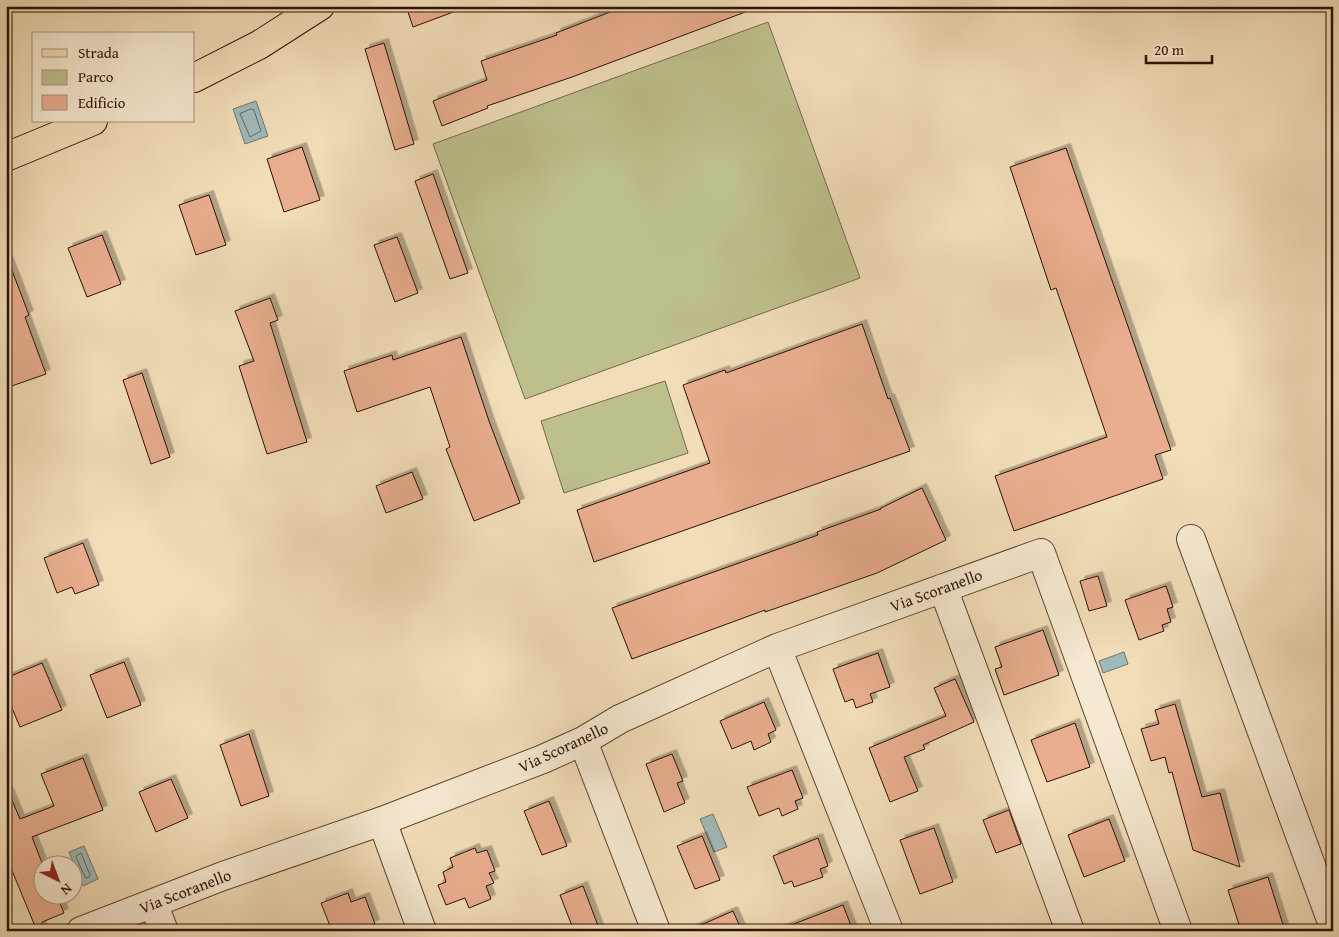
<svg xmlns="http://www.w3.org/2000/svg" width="1339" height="937" font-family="'Gentium Book Plus',serif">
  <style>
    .green { fill: #bdc08d; stroke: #76684a }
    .water { fill: #9fbab9; stroke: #727671 }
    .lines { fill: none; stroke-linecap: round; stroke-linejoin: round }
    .shore { stroke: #666660; stroke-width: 1 }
    .building { fill: #e8ae8f; stroke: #2e1106; filter: url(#shadow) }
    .minor-casing { stroke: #5f4432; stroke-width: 30 }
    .major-casing { stroke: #2e1106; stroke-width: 30 }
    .minor { stroke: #f6e9d1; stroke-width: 28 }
    .major { stroke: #f1ddb8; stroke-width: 28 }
    .labels { text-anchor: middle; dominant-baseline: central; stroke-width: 4; stroke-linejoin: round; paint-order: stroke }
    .street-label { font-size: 16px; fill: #2e1106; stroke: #f6e9d1 }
  </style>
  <defs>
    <filter id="shadow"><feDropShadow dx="4.5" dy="-4.5" stdDeviation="0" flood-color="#0004"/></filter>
  </defs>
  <rect width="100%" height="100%" fill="#f1ddb8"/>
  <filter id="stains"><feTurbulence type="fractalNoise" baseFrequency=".004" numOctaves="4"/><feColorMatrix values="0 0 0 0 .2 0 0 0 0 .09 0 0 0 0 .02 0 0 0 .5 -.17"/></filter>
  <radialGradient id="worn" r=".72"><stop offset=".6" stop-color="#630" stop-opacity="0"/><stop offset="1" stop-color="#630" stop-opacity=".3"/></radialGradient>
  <path class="green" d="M768,22l92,256 -335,121 -92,-255z
    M665,381l23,72 -124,40 -23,-72z"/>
  <path class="water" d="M256,101l12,35 -23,8 -12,-35z
    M1124,652l4,12 -25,9 -4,-12z
    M713,814l14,33 -13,5 -14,-33z
    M84,846l14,33 -15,7 -14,-34z"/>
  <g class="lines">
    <path class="shore" d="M251,109l3,1 7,21 -11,6 -10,-23z
      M81,853l9,22 -2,3 -3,-1 -9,-20z"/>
  </g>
  <path class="building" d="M406,6h57l1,2 -51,19z
    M638,6h117l1,2 -184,69 -85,29 1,2 -46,18 -9,-25 54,-21 -6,-19 76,-26 -1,-2 67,-26 2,4z
    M384,43l30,101 -19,6 -30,-101z
    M302,147l18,53 -36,12 -17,-53z
    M1066,148l105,302 -16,5 8,24 -149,52 -19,-55 112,-39 -51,-149 -5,2 -41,-123z
    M433,174l35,99 -18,6 -35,-98z
    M209,195l17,50 -30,10 -17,-50z
    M102,235l19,49 -34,13 -19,-49z
    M397,237l21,56 -23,9 -21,-57z
    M8,260l21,55 -4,2 21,57 -40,14v-127z
    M270,298l8,22 -8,3 37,119 -40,12 -28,-88 15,-5 -19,-50z
    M862,324l26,75 2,-1 20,53 -316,111 -17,-52 133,-47 -27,-78 42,-15 1,3z
    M461,337l28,84 31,82 -46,18 -28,-72 4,-2 -20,-60 -73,25 -13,-41 48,-16 1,5z
    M142,373l28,84 -19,7 -28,-84z
    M412,472l11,27 -37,14 -10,-27z
    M922,488l24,52 -69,33 -112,39v-2l-133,49 -20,-51 206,-73 -1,-3 64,-23v-1z
    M83,543l16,42 -24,9 -3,-7 -15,6 -13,-35z
    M1098,576l9,30 -18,5 -9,-30z
    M1166,586l7,21 -6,2 4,13 -9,3 2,6 -25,9 -14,-40z
    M1043,630l16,45 -55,20 -9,-26 7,-2 -7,-20z
    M878,653l12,34 -20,7 3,8 -17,6 -3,-9 -8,3 -12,-33z
    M124,662l17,43 -34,13 -17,-43z
    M42,663l20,47 -42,17 -14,-33v-16z
    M955,679l19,43 -51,23 2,4 -21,8 14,34 -28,11 -21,-54 77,-32 -12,-28z
    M764,702l12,28 -8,4 3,8 -17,8 -3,-9 -19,8 -12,-28z
    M1175,704l27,93 18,-4 20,74 -47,-17 -21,-78 -3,1 -4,-16 -14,4 -10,-32 18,-5 -4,-14z
    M1075,723l15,44 -43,15 -16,-42z
    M249,734l20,62 -28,10 -21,-61z
    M672,754l11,27 -6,2 8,20 -21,9 -18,-48z
    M83,758l20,52 -71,27 10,26v31h14l8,19 -22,9v9h-5l-31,-75v-70l14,33 34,-13 -13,-32z
    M792,770l11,28 -8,3 3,8 -16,7 -3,-8 -20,8 -12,-29z
    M171,779l17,39 -32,14 -17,-40z
    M549,801l18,45 -25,9 -18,-44z
    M1009,810l12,34 -25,9 -13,-33z
    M1109,819l16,42 -41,16 -16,-42z
    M934,828l19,54 -33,12 -20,-54z
    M702,836l18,44 -25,9 -18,-43z
    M818,838l10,28 -8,3 3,8 -29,10 -2,-6 -8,3 -11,-28z
    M475,848l2,5 10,-3 8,21 -6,2 5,10 -8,3 5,13 -22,9 -4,-10 -19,7 -8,-20 8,-3 -3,-10 10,-5 -3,-9z
    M1268,877l17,54h-44l-13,-41z
    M583,886l17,45h-26l-14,-36z
    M348,893l3,9 14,-5 10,27 -19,7h-24l-11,-28z
    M843,905l10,26h-72v-2z
    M733,911l9,20h-55z"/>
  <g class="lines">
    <defs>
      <path id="minor" d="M1191,539l142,386
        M943,588l127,343
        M777,648l112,283
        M583,741l73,190
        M382,821l40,110
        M153,903l11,28
        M81,931l142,-55 159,-55 161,-62 40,-18 37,-22 157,-71 264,-95 137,378"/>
      <path id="major" d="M194,78l65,-33 61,-39
        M6,157l87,-36"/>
    </defs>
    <use href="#minor" class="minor-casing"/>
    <use href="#major" class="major-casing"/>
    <use href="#minor" class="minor"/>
    <use href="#major" class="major"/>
  </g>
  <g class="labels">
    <g class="street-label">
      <text transform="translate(936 590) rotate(-20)">Via Scoranello</text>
      <text transform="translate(563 747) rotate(-25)">Via Scoranello</text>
      <text transform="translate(185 891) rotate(-21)">Via Scoranello</text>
    </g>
  </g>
  <rect width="1339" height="937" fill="none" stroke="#f1ddb8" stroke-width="25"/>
  <rect x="8" y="8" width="1324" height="922" fill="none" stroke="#2e1106" stroke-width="2.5"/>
  <rect x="12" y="12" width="1314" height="912" fill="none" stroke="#2e1106"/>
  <rect x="32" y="32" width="162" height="90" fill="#f6e9d1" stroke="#a69380"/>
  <rect x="42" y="49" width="25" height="8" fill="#f1ddb8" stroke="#a69380"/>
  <text x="78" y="58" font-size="15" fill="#2e1106">Strada</text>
  <rect x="42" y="70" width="25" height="15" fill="#bdc08d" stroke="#a69380"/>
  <text x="78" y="82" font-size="15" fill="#2e1106">Parco</text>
  <rect x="42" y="95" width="25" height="15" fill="#e8ae8f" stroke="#a69380"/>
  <text x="78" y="108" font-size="15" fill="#2e1106">Edificio</text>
  <g transform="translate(58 880) rotate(138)"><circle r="24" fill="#f6e9d1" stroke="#a69380"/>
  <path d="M0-4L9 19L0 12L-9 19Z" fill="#8f2418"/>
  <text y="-8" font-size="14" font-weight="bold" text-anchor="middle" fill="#2e1106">N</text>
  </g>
  <path d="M1146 55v8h66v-8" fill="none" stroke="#2e1106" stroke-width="2.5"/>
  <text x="1154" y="55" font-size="15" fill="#2e1106" stroke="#f6e9d1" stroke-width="4" paint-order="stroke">20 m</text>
  <rect width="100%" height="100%" filter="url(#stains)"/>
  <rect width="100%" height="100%" fill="url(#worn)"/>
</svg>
